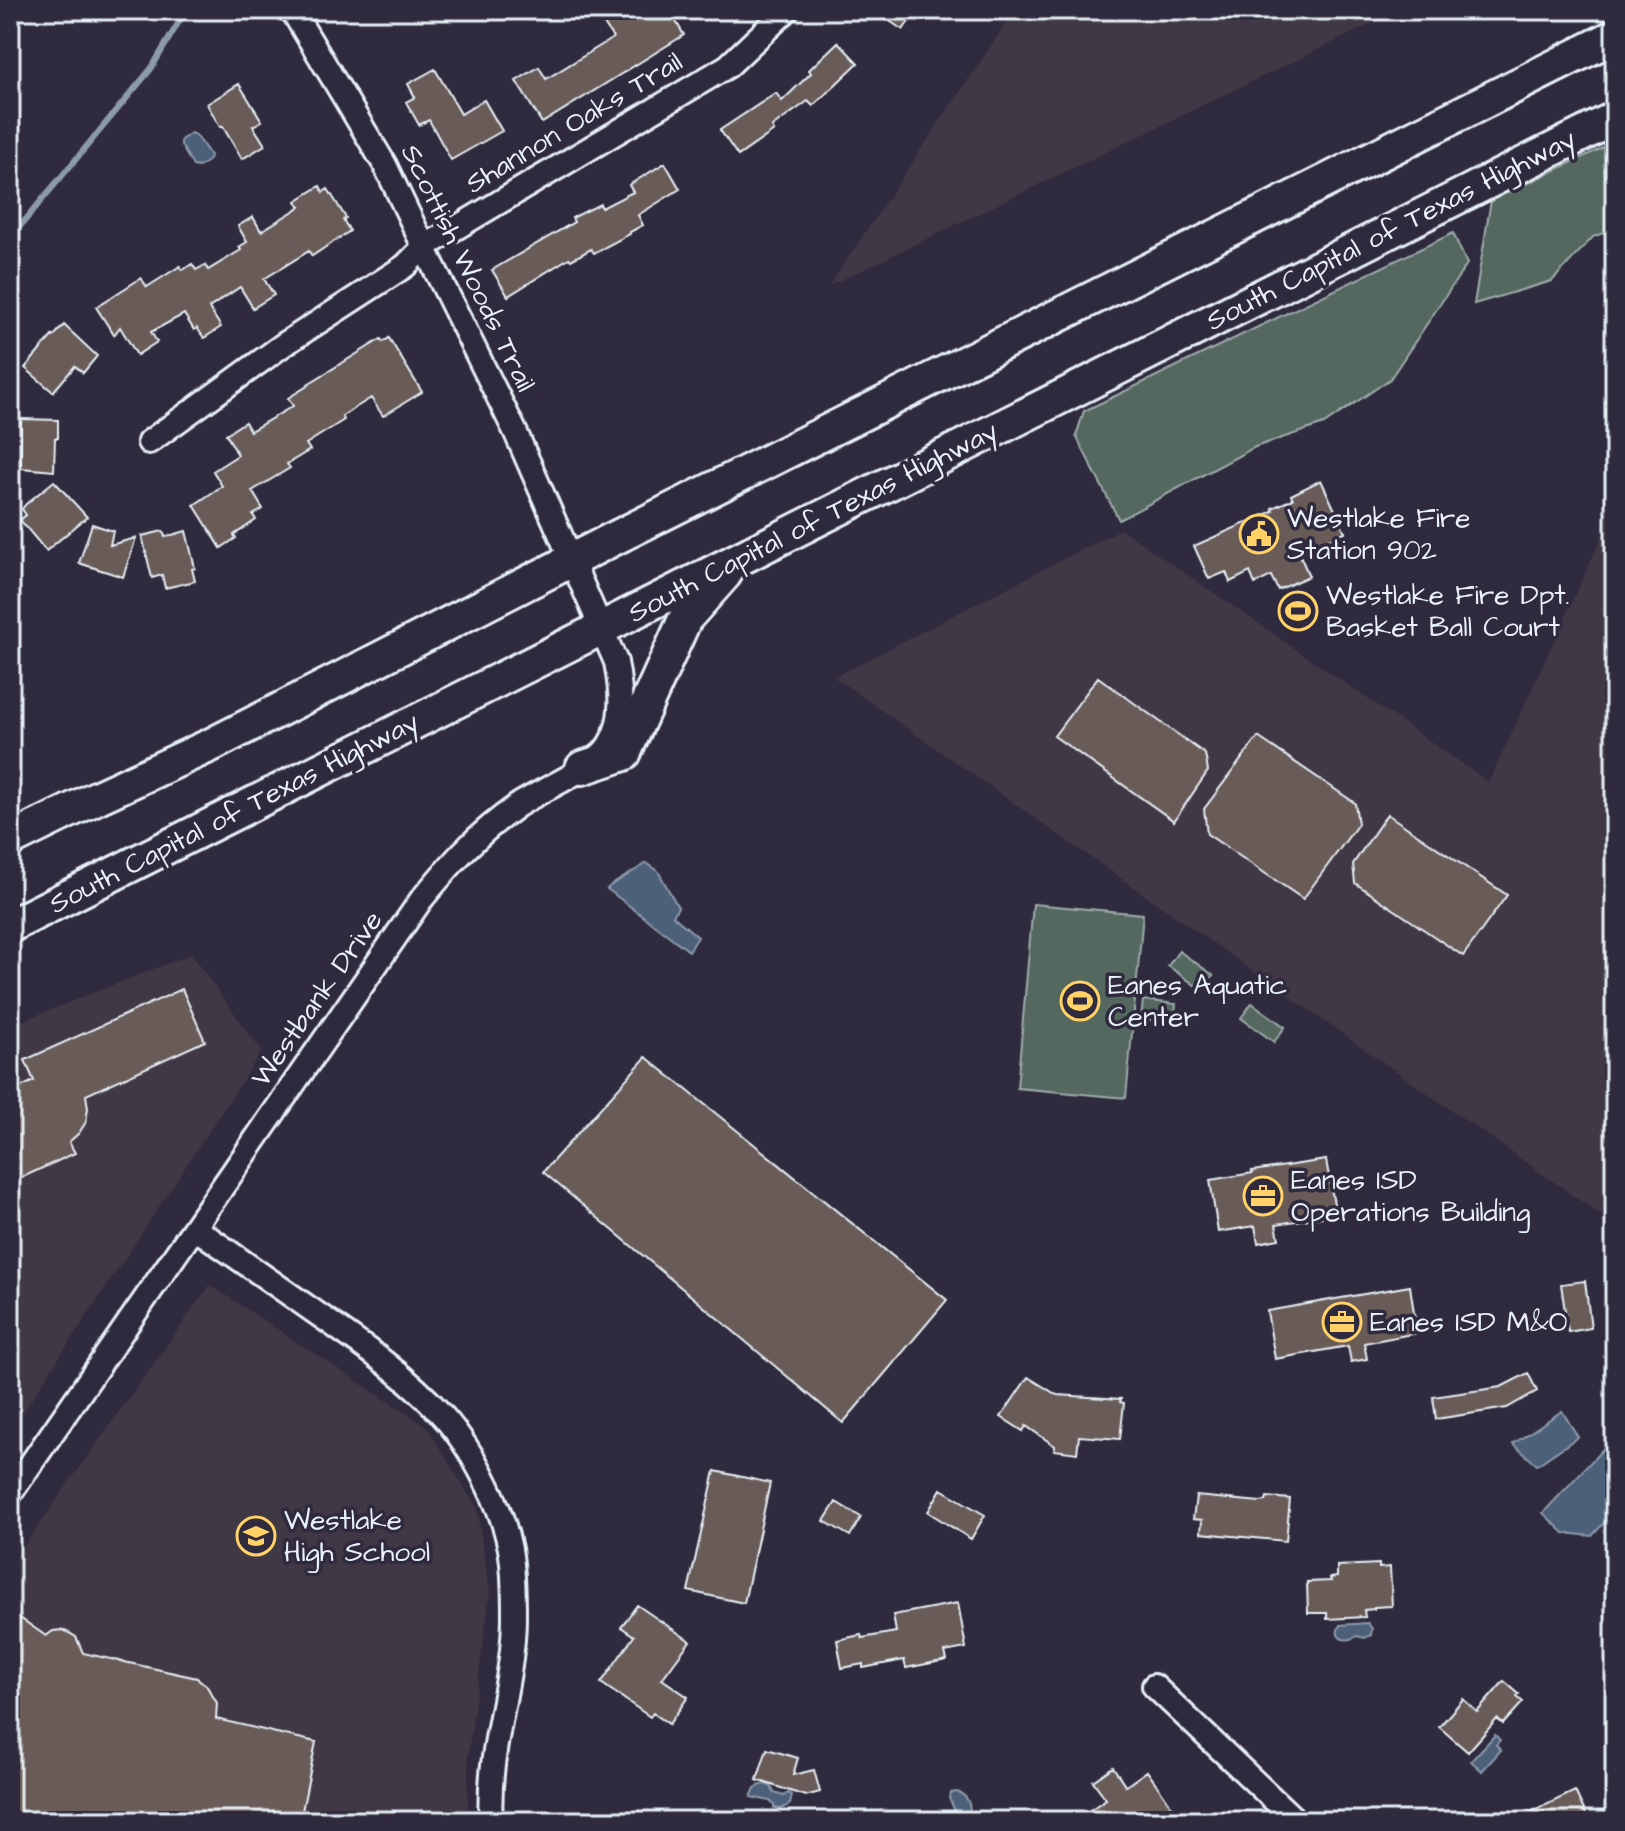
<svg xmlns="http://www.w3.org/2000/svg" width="1625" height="1831" font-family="'Architects Daughter',sans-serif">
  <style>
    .built { fill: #403945 }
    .green { fill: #546861; stroke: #9eacac; stroke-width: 2 }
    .water { fill: #4e6079; stroke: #8c9aac; stroke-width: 2 }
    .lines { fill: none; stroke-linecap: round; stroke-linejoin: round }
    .stream { stroke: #8c9aac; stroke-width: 6 }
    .building { fill: #695b58; stroke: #e8f1f8; stroke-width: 2 }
    .minor-casing { stroke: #e8f1f8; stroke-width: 28 }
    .highway-casing { stroke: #e8f1f8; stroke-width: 38 }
    .minor { stroke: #2f2a3d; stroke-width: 22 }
    .highway { stroke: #2f2a3d; stroke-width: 32 }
    .labels { text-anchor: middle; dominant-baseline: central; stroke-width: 7; stroke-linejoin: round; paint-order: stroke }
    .street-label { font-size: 28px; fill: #e8f1f8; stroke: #2f2a3d }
    .poi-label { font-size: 28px; fill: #e8f1f8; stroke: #2f2a3d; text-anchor: start }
  </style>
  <rect width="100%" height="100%" fill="#2f2a3d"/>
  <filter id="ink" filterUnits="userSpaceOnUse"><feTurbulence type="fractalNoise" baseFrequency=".0125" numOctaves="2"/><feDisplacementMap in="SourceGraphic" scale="16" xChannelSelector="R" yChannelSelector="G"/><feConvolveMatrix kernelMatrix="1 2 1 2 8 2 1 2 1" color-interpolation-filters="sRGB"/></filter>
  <g filter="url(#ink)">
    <path class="built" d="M1015,10h385l-571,276z
      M1615,373v852l-781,-548 287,-148 368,253 116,-252z
      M191,954l71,97 -252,381v-406z
      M210,1285l217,142 50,81 13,85 -22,162v66h-458v-256z"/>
    <path class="green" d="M1615,142v91h-12l-10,4 -41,44 -78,23 17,-104z
      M1453,233l14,31 -77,115 -66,45 -69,23 -136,73 -43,-84 8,-25z
      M1033,904l110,10 -17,184 -109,-10z
      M1179,951l34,24 -11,15 -34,-24z
      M1143,1000l33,4 -2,19 -33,-4z
      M1252,1003l33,24 -11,15 -33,-24z"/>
    <path class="water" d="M191,133l5,2 14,20 -1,5 -10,7 -6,-1 -12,-21v-5z
      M647,863l11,8 20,36 -5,9 25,21 -9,14 -82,-62 3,-3z
      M1562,1411l16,26 -41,28 -24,-21z
      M1615,1436v75l-23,25 -28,-3 -21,-20z
      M1368,1623l4,6 -1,6 -6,3 -8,-2c-11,8 -25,2 -17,-11z
      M1495,1735l5,5 -4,5 5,5 -19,21 -11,-10z
      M764,1784l7,2 3,7 10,3 4,-3 4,2 -2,9 -9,5 -7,-1v-3l-4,-4 -19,-4 4,-9z
      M957,1792c13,4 16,18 9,29h-11l-2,-5 1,-7 -5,-11 2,-5z"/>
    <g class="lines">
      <path class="stream" d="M10,233l7,-3 134,-161 35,-59"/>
    </g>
    <path class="building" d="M595,10h74l15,25 -142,88 -26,-42 23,-14 7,12 67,-41z
      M873,10h44l-14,20z
      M838,42l20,21 -45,43 -5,-5 -36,26 2,4 -36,25 -18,-26 56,-37 6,8 29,-28 -2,-3z
      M435,69l26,45 23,-14 18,31 -51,29 -22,-40 -10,5 -13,-23 9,-5 -7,-13z
      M239,84l23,37 -9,5 12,19 -23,14 -19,-32h-3l-13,-23z
      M665,163l15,26 -42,26 5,10 -13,7v2l-36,19 -3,-4 -20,11 -2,-2 -61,38 -16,-26 82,-48 -2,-4 28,-14 2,4 31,-16 -4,-7z
      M320,186l3,6 5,-3 18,29 -3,2 7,11 -38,25 -3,-5 -45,28 10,16 -21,13 -13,-21 -31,21 12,19 -17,11 -7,-10 -3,2 -10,-16 -33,18 6,10 -20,13 -17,-28 -6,8 -18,-28 45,-29 6,9 33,-21 3,4 9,-6 4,6 9,-5 3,5 33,-20 -2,-3 8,-5 -9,-16 15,-9 8,14 39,-24 -4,-6z
      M64,325l33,31 -14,17 -8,-7 -22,26 -28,-24 27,-32 1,1z
      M389,338l33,54 -39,24 -12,-18 -29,18 2,4 -38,24 4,6 -23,14 3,4 -38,23 11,18 -10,6 3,5 -22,15 2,3 -15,10 -27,-43 28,-19 -9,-15 25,-16 -12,-21 19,-12 5,9 43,-25 -5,-8 21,-13 -1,-1 73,-45 2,3z
      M21,419l37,1v18h-3l-1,33 -33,-3z
      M1321,480l24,52 -46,21 10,23 -31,14 -7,-14 -16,8 -5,-12 -20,10 -4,-10 -17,7 -15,-33 79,-35 -1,-3 21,-9 -2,-4z
      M54,481l33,36 -41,34 -26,-31 6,-5 -4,-6 4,-5z
      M92,524l21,7 -3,14 26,-7 -13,39 -44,-14z
      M163,531l2,6 21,-6 9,37 -3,1 3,12 -30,7 -3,-13 -10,3 -10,-42z
      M1098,677l107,77 3,17 -34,50 -120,-85z
      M1258,737l97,66 3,21 -55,75 -96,-65 -3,-25z
      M1387,814l120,81 -44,61 -108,-73 -2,-19z
      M182,989l23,52 -119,54 2,13 -2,14 -7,11 -10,9 6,11 -65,30v-91l24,-11 -9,-21z
      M646,1057l301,243 -104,123 -300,-251z
      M1326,1160l10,55 -60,9 3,15 -21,4 -3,-17 -37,6 -8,-52 43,-7 -1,-2z
      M1585,1281l6,47 -23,4 -7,-48z
      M1410,1286l7,47 -53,10 3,16 -16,3 -3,-16 -73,13 -8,-48z
      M1528,1373l9,18 -30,17 -71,11 -3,-22 68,-10z
      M1028,1377l29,18 64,4 -1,3 4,1 -4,36 -41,-3 -2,17 -23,-3 1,-4 -29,-20 -3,5 -22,-14z
      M715,1471l55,12 -26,120 -56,-12z
      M941,1489l44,26 -14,24 -43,-27z
      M1196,1496l64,6 6,-1 1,-4 23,2 -4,42 -85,-8 1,-13 -9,-1z
      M836,1502l25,15 -11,19 -26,-15z
      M1379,1564v4l11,-1 2,39 -18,1v2l-10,1 1,7 -38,2v-6h-19l-1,-31 24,-1 -1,-3 7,-1v-11z
      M958,1603l8,45 -21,4 2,8 -41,8 -2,-8 -41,8v-4l-21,4 -5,-28 24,-5 1,3 34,-6 -3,-17z
      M637,1605l53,36 -28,38 26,18 -19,27 -16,-11 -3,4 -49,-34 33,-47 -13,-9z
      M20,1618l26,18 7,-5 9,-1 7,3 7,4 7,16 114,25 9,7 11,18 -1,16 100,23 -16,79h-290v-189z
      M1504,1681l15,13 -2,3 6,5 -20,22 -6,-5 -29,33 -29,-25 24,-28 14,13z
      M767,1749l31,9 -5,17 21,-5 6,22 -15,4 -48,-16z
      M1113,1767l13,19 21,-15 35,50h-84l-8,-11 16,-11 -13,-18z
      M1575,1791l14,30h-77z"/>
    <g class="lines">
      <defs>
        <path id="minor" d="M149,442l134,-97 122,-79 19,-19 304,-181 59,-56
          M195,1228c42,29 83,58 124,87 43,30 88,61 123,100 19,21 34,46 46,71 10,20 18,42 22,63 4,22 4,45 4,67 0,70 -28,135 -23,205
          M10,1494l411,-594c32,-39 55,-65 96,-94 25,-17 77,-37 92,-61 16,-25 12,-56 7,-83l-101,-231 -91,-184 -39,-82 -93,-155
          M1154,1686l142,135"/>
        <path id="highway" d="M582,768l42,-14 61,-135 40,-45
          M10,840l88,-43 113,-52 402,-206 1002,-503
          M10,926l1605,-808"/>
      </defs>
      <use href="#minor" class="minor-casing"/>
      <use href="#highway" class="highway-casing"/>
      <use href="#minor" class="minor"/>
      <use href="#highway" class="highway"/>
    </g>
  </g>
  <defs>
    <symbol id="civic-ring" viewBox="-11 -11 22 22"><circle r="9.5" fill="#2f2a3d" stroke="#ffd166" stroke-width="1.5"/><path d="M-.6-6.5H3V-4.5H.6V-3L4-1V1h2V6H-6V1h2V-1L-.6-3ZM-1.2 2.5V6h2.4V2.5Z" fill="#ffd166"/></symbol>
    <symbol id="stadium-ring" viewBox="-11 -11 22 22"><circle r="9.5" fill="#2f2a3d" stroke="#ffd166" stroke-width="1.5"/><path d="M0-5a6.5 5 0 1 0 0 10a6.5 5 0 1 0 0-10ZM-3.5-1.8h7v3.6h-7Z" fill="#ffd166"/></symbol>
    <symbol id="office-ring" viewBox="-11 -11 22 22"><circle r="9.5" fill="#2f2a3d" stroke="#ffd166" stroke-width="1.5"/><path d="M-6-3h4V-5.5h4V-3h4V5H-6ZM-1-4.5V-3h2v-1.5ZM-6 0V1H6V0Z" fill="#ffd166"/></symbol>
    <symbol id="school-ring" viewBox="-11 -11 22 22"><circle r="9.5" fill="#2f2a3d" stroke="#ffd166" stroke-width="1.5"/><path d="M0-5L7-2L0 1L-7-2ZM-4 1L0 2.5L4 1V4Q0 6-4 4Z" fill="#ffd166"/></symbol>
  </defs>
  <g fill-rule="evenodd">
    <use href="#civic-ring" x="1237" y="512" width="44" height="44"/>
    <use href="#stadium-ring" x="1276" y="589" width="44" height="44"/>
    <use href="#stadium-ring" x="1058" y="979" width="44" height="44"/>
    <use href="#office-ring" x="1241" y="1174" width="44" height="44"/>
    <use href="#office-ring" x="1320" y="1300" width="44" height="44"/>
    <use href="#school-ring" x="234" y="1514" width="44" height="44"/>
  </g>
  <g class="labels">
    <g class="street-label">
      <text transform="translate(574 123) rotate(-31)">Shannon Oaks Trail</text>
      <text transform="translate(1391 230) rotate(-27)">South Capital of Texas Highway</text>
      <text transform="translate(468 268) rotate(64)">Scottish Woods Trail</text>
      <text transform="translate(813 522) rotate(-27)">South Capital of Texas Highway</text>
      <text transform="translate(234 813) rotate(-27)">South Capital of Texas Highway</text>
      <text transform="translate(317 999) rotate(-55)">Westbank Drive</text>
    </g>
    <g class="poi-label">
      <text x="1287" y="518">Westlake Fire<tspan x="1287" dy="32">Station 902</tspan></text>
      <text x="1326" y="595">Westlake Fire Dpt.<tspan x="1326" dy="32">Basket Ball Court</tspan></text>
      <text x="1108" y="985">Eanes Aquatic<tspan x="1108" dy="32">Center</tspan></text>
      <text x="1291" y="1180">Eanes ISD<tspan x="1291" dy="32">Operations Building</tspan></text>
      <text x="1370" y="1322">Eanes ISD M&amp;O</text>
      <text x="284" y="1520">Westlake<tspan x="284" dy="32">High School</tspan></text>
    </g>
  </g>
  <rect width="1625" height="1831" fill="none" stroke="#2f2a3d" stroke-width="40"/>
  <rect x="20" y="20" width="1585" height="1791" fill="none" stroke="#e8f1f8" stroke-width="3" filter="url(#ink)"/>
</svg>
